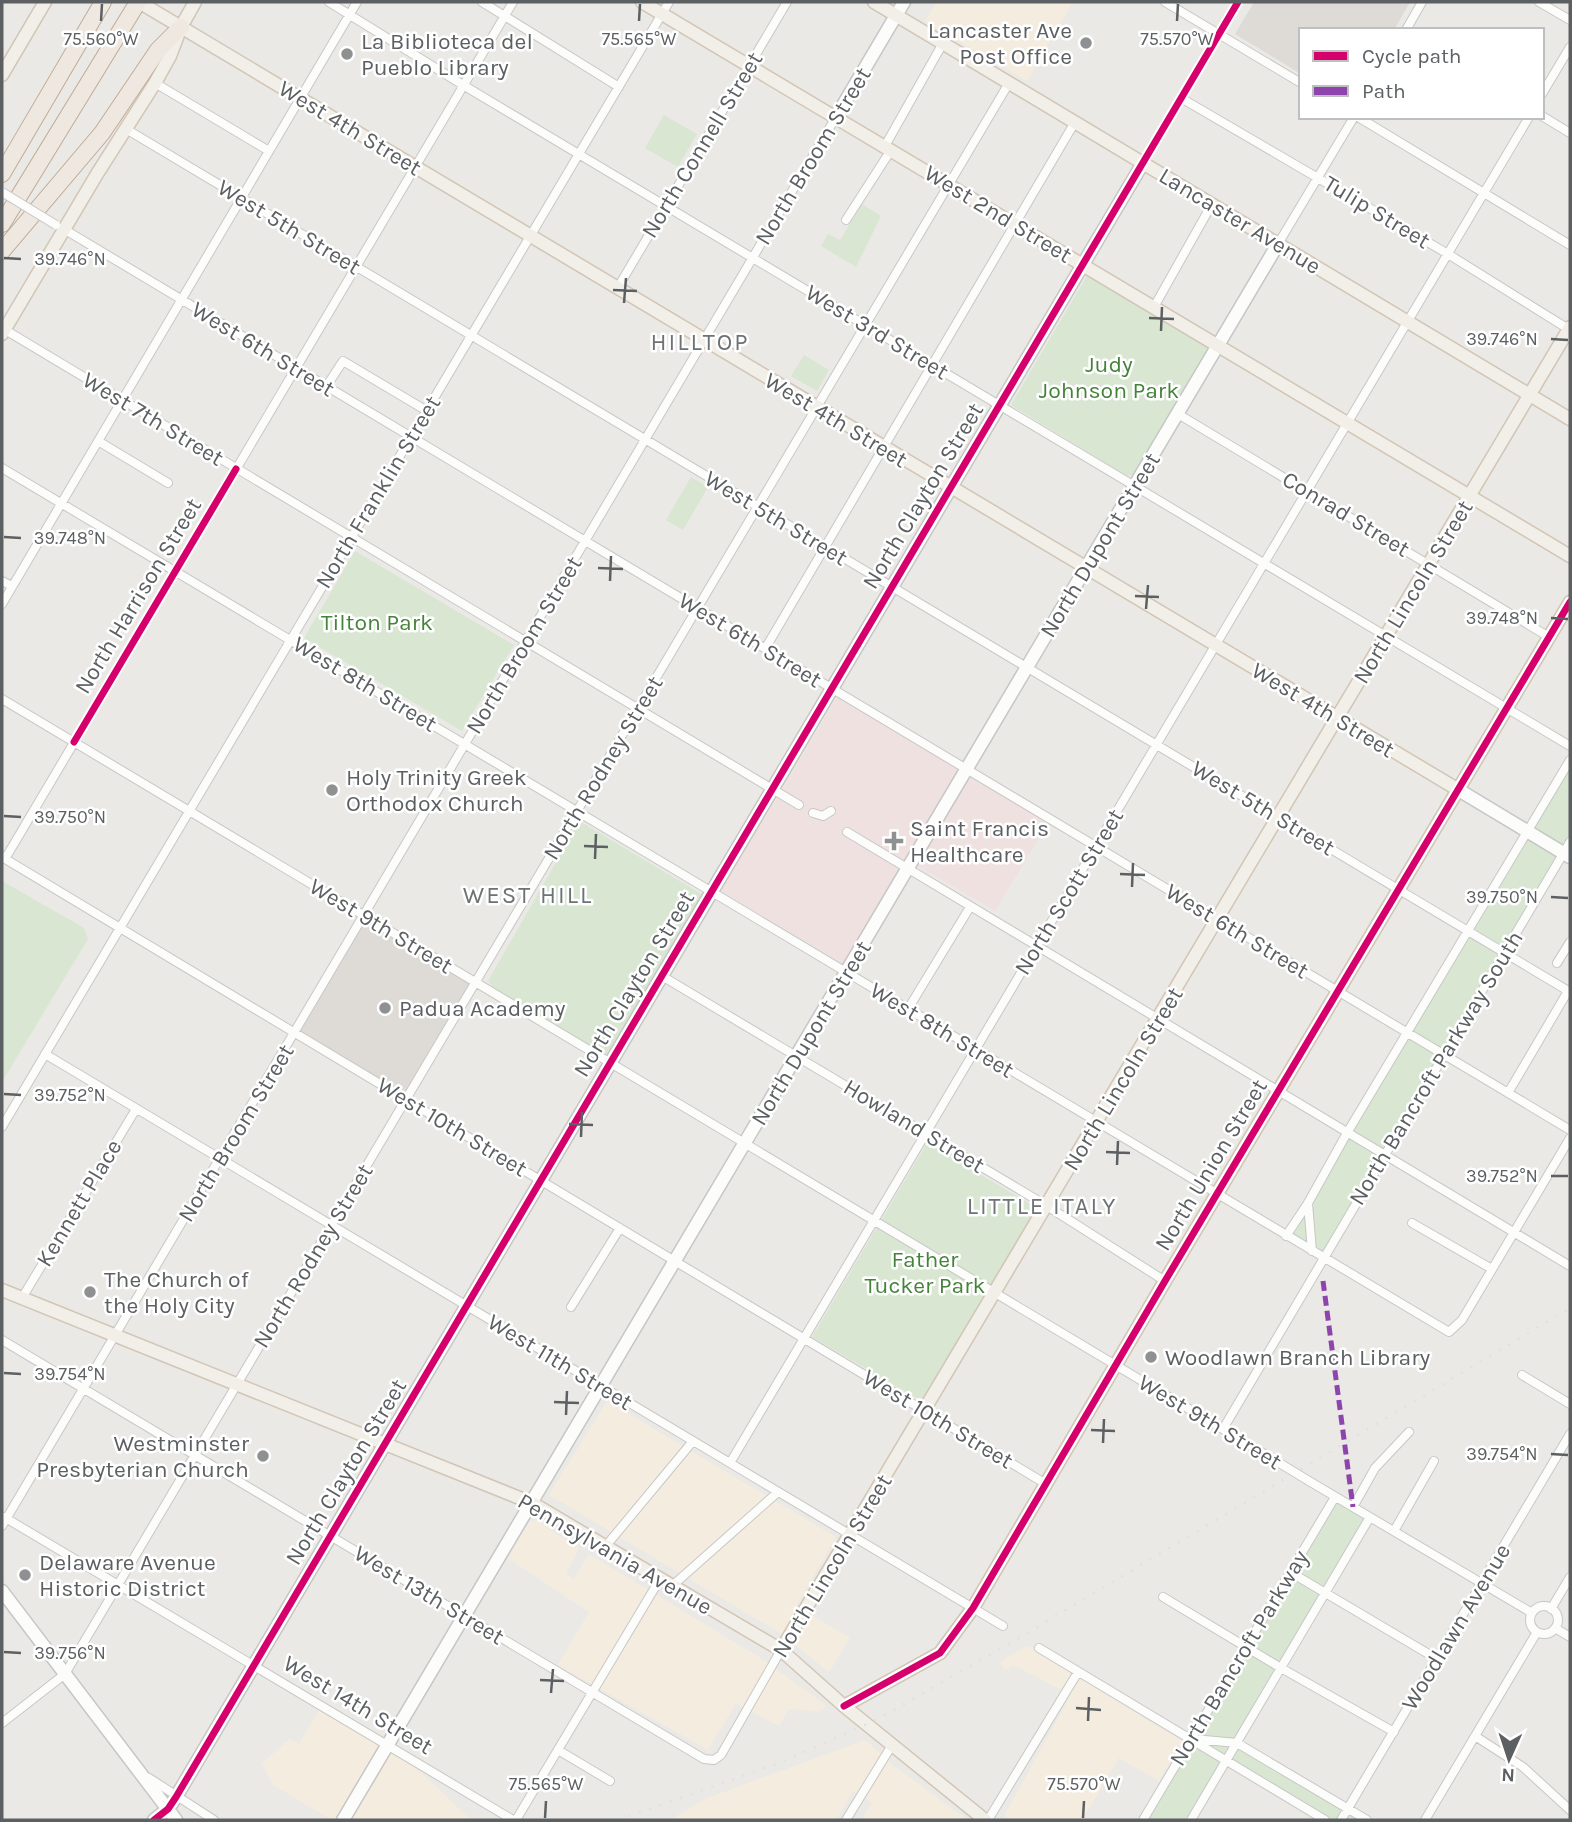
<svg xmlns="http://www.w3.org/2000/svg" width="1572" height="1822" font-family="Karla,sans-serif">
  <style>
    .commercial { fill: #f4ecdf }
    .education { fill: #dedbd6 }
    .medical { fill: #f0e1e1 }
    .green { fill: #d8e6d2 }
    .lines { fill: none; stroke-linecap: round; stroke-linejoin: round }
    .street-casing { stroke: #c7c7c6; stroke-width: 10 }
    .secondary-casing { stroke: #c5c6c5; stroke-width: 15 }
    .primary-casing { stroke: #d1c5b6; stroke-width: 15 }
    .highway-casing { stroke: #c0ab95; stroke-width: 18 }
    .street { stroke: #fcfcfb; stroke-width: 8 }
    .secondary { stroke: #fcfcfb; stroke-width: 12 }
    .primary { stroke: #f2eee8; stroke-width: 12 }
    .highway { stroke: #eee8e1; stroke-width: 16 }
    .rail { stroke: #e1e1e1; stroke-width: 2.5; stroke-dasharray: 2 9; stroke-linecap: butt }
    .street-bridge-casing { stroke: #c7c7c6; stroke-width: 10; stroke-linecap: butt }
    .street-bridge { stroke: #fcfcfb; stroke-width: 8 }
    .quiet { stroke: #8e44ad; stroke-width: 5; stroke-dasharray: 10 5; stroke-linecap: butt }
    .cycleway-casing { stroke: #fff; stroke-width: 11 }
    .cycleway { stroke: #d6006c; stroke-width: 7 }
    .ticks { fill: none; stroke: #5c6063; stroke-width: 2.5 }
    .poi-dot { fill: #8e9091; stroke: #fff; stroke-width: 2.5 }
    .labels { text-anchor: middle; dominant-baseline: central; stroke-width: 5; stroke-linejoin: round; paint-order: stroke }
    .poi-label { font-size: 23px; fill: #5c6063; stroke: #fff; text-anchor: start }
    .street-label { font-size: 23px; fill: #5c6063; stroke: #fff }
    .park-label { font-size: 23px; fill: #45833b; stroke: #fff }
    .neighbourhood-label { font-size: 24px; letter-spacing: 2px; fill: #6d7275; stroke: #fff }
    .ticks-label { font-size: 18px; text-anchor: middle; fill: #5c6063; stroke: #fff; stroke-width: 5; stroke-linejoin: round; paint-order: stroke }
  </style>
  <rect width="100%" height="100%" fill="#ebe9e6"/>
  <path class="commercial" d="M937,2h136l-46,79 -102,-60z
    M607,1401l229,136 -40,69 54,32 -21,34 -49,-39 -231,-138z
    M536,1520l43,28 -13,26 8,5 15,-25 173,105 65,47 -9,6 -29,-3 -10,17 -43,-23 -28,47 -150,-85 31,-53 -81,-54 22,-37z
    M1027,1646l155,95 -23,40 -40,-23 -37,62h-72l-6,-4 67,-121 -58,-30 -8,5 -5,-8z
    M319,1711l74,42 29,20 49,47h-139l-59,-35 -11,-22 28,-24 9,5z
    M865,1740l29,26 74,54h-107l11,-17 -19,-12 -17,29h-166l35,-21z"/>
  <path class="education" d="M1254,2h156l-16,28h-93v44l-66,-40z
    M364,916l112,67 -70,117 -111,-67z"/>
  <path class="medical" d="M837,697l211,126 -53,88 -87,-51 -63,105 -124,-74z"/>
  <path class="green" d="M664,115l33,19 -19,33 -33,-19z
    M862,204l19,12 -25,51 -35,-21 7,-12 12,6z
    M1088,274l119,71v8l-71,121 -9,2 -116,-71z
    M804,355l25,15 -12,21 -26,-15z
    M691,477l17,10 -25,43 -17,-10z
    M355,551l159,94 -52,86 -158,-93z
    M1570,760v82l-247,416 -37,-22z
    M581,822l122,73 -96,159 -9,-3 -105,-64 -5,-6 87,-152z
    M2,881l82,47 4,11 -86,143z
    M927,1143l110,65 -114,194 -111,-65z
    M1335,1497l35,20 -133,226 130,77h-42l-99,-59 -35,59h-48z"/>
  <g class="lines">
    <defs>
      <path id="street" d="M329,2l134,83 1107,661
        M482,2l137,85
        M1165,2l136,81
        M1539,2l31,18
        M1406,30l16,-28
        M155,83l114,68
        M1542,94l28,-47
        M1181,98l267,156 122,76
        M1542,116l28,17
        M1358,117l212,128
        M126,129l1444,863
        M885,146l58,-103
        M1143,163l95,-161
        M846,220l45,-70
        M62,228l1508,902
        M1278,244l76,-127
        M617,289l170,-287
        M1154,307l58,-103
        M2,328l797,477
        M326,387l17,-26 84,50
        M1178,414l371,223
        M98,441l70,42
        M2,468l1447,864 13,-12 108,-182
        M2,581l10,5
        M2,604l355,-602
        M765,649l310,-527
        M2,699l1274,762
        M813,813l10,3 8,-5
        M847,832l723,434
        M2,857l1044,627
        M5,859l508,-857
        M1557,963l13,-21
        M662,976l385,230 118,75
        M908,1009l62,-102
        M45,1054l958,572
        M1508,1093l60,-102
        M2,1127l667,-1125
        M1308,1203l4,48
        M1412,1223l80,46
        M1286,1236l22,-33 39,-70 223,-373
        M22,1298l114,-189
        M571,1307l49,-79
        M2,1340l702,419 10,1 7,-5 60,-105
        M1522,1375l48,29
        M1223,1429l347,-587
        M730,1463l799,-1346
        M1309,1481l223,132
        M1353,1507l22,-39 34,-36
        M4,1517l509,303
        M2,1526l834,-1409
        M1394,1531l40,-70
        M605,1547l88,-106
        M1290,1572l147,87
        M672,1586l106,-94
        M1163,1597l118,71 113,64
        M1530 1620a14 14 0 1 1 28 0a14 14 0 1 1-28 0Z
        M1551,1609l19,-32
        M1555,1628l15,9
        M1039,1648l286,172
        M2,1723l63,-49 944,-1591
        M1475,1736l48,31 47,43
        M1194,1739l43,4 130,77
        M558,1750l52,31
        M149,1778l65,42
        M516,1820l144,-241
        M846,1820l46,-75
        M988,1820l90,-148
        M1143,1820l192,-323
        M1191,1820l179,-303
        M1341,1820l229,-386
        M1425,1820l112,-188"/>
      <path id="secondary" d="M836,117l68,-115
        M1457,789l113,68
        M2,1591l174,229
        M154,1820l14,-11 8,-12 967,-1634
        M343,1820l935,-1576"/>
      <path id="primary" d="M139,2l1318,787
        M642,2l928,554
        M874,2l696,417
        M2,75l43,-73
        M2,334l95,-160 58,-91 15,-27 11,-29 14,-25
        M2,1290l530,213 249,147 63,56 141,114
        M781,1650l789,-1323
        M844,1706l96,-53 33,-45 192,-327 405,-679"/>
      <path id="highway" d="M2,174l101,-172
        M2,224l136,-222
        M2,251l100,-118 56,-83 23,-23"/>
    </defs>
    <use href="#street" class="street-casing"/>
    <use href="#secondary" class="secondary-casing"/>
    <use href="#primary" class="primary-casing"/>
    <use href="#highway" class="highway-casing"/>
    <use href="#street" class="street"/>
    <use href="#secondary" class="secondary"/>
    <use href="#primary" class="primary"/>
    <use href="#highway" class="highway"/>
    <path class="rail" d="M618,1820l164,-58 96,-43 136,-78 556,-333"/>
    <defs>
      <path id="street-bridge" d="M2,192l54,33
        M1276,1461l33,20"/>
    </defs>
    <use href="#street-bridge" class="street-bridge-casing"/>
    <use href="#street-bridge" class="street-bridge"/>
    <path class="quiet" d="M1323,1281l30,226"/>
    <defs>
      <path id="cycleway" d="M74,742l162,-273
        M844,1706l96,-53 33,-45 192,-327 405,-679
        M154,1820l14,-11 8,-12 1062,-1795"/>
    </defs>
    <use href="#cycleway" class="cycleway-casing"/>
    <use href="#cycleway" class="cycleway"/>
  </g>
  <path class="ticks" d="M101,21l1,-17M639,21l1,-17M1177,21l1,-17M4,258l17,1M613,290l24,1M624,303l2,-25M1149,318l25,1M1161,331l1,-24M1551,339l17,1M4,537l17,1M598,568l25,1M610,581l1,-25M1135,596l24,1M1146,609l2,-24M1551,618l17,1M4,816l17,1M584,846l24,1M595,859l1,-25M1120,874l25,1M1132,887l1,-24M1551,897l17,1M4,1094l17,1M569,1124l24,1M581,1137l1,-25M1106,1152l24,1M1117,1165l1,-24M1551,1176h17M4,1373l17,1M554,1402l25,1M566,1415l1,-24M1091,1430l24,1M1103,1443l1,-24M1551,1454l17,1M4,1652l17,1M540,1680l24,1M551,1693l2,-24M1076,1708l25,2M1088,1721l1,-24M545,1818l1,-17M1083,1818l1,-17"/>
  <g class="poi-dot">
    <circle cx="1086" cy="43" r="7"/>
    <circle cx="347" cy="54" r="7"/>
    <circle cx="332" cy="790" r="7"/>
    <path d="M890.5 830.5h7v7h7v7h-7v7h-7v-7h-7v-7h7z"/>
    <circle cx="385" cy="1008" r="7"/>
    <circle cx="90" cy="1292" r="7"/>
    <circle cx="1151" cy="1357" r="7"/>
    <circle cx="263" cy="1456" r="7"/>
    <circle cx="25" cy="1575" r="7"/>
  </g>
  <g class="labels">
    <g class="poi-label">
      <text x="1072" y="30" text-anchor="end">Lancaster Ave<tspan x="1072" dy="26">Post Office</tspan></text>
      <text x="361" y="41">La Biblioteca del<tspan x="361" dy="26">Pueblo Library</tspan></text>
      <text x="346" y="777">Holy Trinity Greek<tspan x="346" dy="26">Orthodox Church</tspan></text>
      <text x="910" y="828">Saint Francis<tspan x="910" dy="26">Healthcare</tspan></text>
      <text x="399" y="1008">Padua Academy</text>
      <text x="104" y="1279">The Church of<tspan x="104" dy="26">the Holy City</tspan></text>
      <text x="1165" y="1357">Woodlawn Branch Library</text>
      <text x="249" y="1443" text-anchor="end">Westminster<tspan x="249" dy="26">Presbyterian Church</tspan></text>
      <text x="39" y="1562">Delaware Avenue<tspan x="39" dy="26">Historic District</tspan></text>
    </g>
    <g class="street-label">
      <text transform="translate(350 128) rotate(31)">West 4th Street</text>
      <text transform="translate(702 145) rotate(-59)">North Connell Street</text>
      <text transform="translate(813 156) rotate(-59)">North Broom Street</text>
      <text transform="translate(1377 212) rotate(31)">Tulip Street</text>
      <text transform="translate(998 214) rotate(31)">West 2nd Street</text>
      <text transform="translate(1240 221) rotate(31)">Lancaster Avenue</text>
      <text transform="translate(289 227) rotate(31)">West 5th Street</text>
      <text transform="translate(877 332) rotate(31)">West 3rd Street</text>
      <text transform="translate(263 349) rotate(31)">West 6th Street</text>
      <text transform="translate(153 419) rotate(31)">West 7th Street</text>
      <text transform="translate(836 420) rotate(31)">West 4th Street</text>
      <text transform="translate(378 492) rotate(-59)">North Franklin Street</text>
      <text transform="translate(923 496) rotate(-59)">North Clayton Street</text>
      <text transform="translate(1346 514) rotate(31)">Conrad Street</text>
      <text transform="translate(776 518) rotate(31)">West 5th Street</text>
      <text transform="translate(1100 545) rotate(-59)">North Dupont Street</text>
      <text transform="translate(1413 592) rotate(-59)">North Lincoln Street</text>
      <text transform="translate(138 596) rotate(-59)">North Harrison Street</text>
      <text transform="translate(750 640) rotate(31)">West 6th Street</text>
      <text transform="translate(524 645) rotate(-59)">North Broom Street</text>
      <text transform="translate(365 684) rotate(31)">West 8th Street</text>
      <text transform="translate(1323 710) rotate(31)">West 4th Street</text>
      <text transform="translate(603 768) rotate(-59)">North Rodney Street</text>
      <text transform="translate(1263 808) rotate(31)">West 5th Street</text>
      <text transform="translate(1069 892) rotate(-59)">North Scott Street</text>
      <text transform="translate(381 926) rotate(31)">West 9th Street</text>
      <text transform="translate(1237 931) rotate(31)">West 6th Street</text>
      <text transform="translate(634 984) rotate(-59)">North Clayton Street</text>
      <text transform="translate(942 1030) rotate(31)">West 8th Street</text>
      <text transform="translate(811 1033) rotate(-59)">North Dupont Street</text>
      <text transform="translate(1436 1068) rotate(-59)">North Bancroft Parkway South</text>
      <text transform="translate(1123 1079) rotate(-59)">North Lincoln Street</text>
      <text transform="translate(914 1126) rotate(31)">Howland Street</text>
      <text transform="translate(452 1127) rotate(31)">West 10th Street</text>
      <text transform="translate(236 1133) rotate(-59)">North Broom Street</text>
      <text transform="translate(1211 1165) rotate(-59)">North Union Street</text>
      <text transform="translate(79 1203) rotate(-59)">Kennett Place</text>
      <text transform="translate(313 1256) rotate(-59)">North Rodney Street</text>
      <text transform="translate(560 1362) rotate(31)">West 11th Street</text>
      <text transform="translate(938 1419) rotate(31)">West 10th Street</text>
      <text transform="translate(1210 1422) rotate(31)">West 9th Street</text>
      <text transform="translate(346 1472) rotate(-59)">North Clayton Street</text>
      <text transform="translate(615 1554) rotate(30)">Pennsylvania Avenue</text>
      <text transform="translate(832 1566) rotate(-59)">North Lincoln Street</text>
      <text transform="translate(429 1595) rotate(31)">West 13th Street</text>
      <text transform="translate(1456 1627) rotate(-59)">Woodlawn Avenue</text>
      <text transform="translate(1239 1658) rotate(-59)">North Bancroft Parkway</text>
      <text transform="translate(358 1705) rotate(31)">West 14th Street</text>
    </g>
    <g class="park-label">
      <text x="1109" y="364">Judy<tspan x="1109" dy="26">Johnson Park</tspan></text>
      <text x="377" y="622">Tilton Park</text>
      <text x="925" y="1259">Father<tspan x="925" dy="26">Tucker Park</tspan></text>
    </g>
    <g class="neighbourhood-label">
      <text x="700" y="342">HILLTOP</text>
      <text x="528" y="895">WEST HILL</text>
      <text x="1042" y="1206">LITTLE ITALY</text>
    </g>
  </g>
  <g class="ticks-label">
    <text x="101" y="45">75.560°W</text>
    <text x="639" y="45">75.565°W</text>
    <text x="1177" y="45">75.570°W</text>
    <text x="70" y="265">39.746°N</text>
    <text x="1502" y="345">39.746°N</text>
    <text x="70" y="544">39.748°N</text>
    <text x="1502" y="624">39.748°N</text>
    <text x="70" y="823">39.750°N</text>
    <text x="1502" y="903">39.750°N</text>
    <text x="70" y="1101">39.752°N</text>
    <text x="1502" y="1182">39.752°N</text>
    <text x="70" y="1380">39.754°N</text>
    <text x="1502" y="1460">39.754°N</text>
    <text x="70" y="1659">39.756°N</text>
    <text x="546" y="1790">75.565°W</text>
    <text x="1084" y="1790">75.570°W</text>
  </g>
  <rect width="1572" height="1822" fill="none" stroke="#5c6063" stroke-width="7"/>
  <rect x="1299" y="28" width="245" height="91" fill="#ffffff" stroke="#bebfc1" stroke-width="2"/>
  <rect x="1313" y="51" width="35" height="10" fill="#d6006c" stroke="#bebfc1" stroke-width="2"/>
  <text x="1362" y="63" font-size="21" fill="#5c6063">Cycle path</text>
  <rect x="1313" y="86" width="35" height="10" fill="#8e44ad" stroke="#bebfc1" stroke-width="2"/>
  <text x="1362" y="98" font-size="21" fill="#5c6063">Path</text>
  <g transform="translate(1509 1759) rotate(183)" stroke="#ffffff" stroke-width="5" paint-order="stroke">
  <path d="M0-5L12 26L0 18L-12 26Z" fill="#5c6063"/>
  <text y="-10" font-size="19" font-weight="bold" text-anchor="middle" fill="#5c6063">N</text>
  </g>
</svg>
